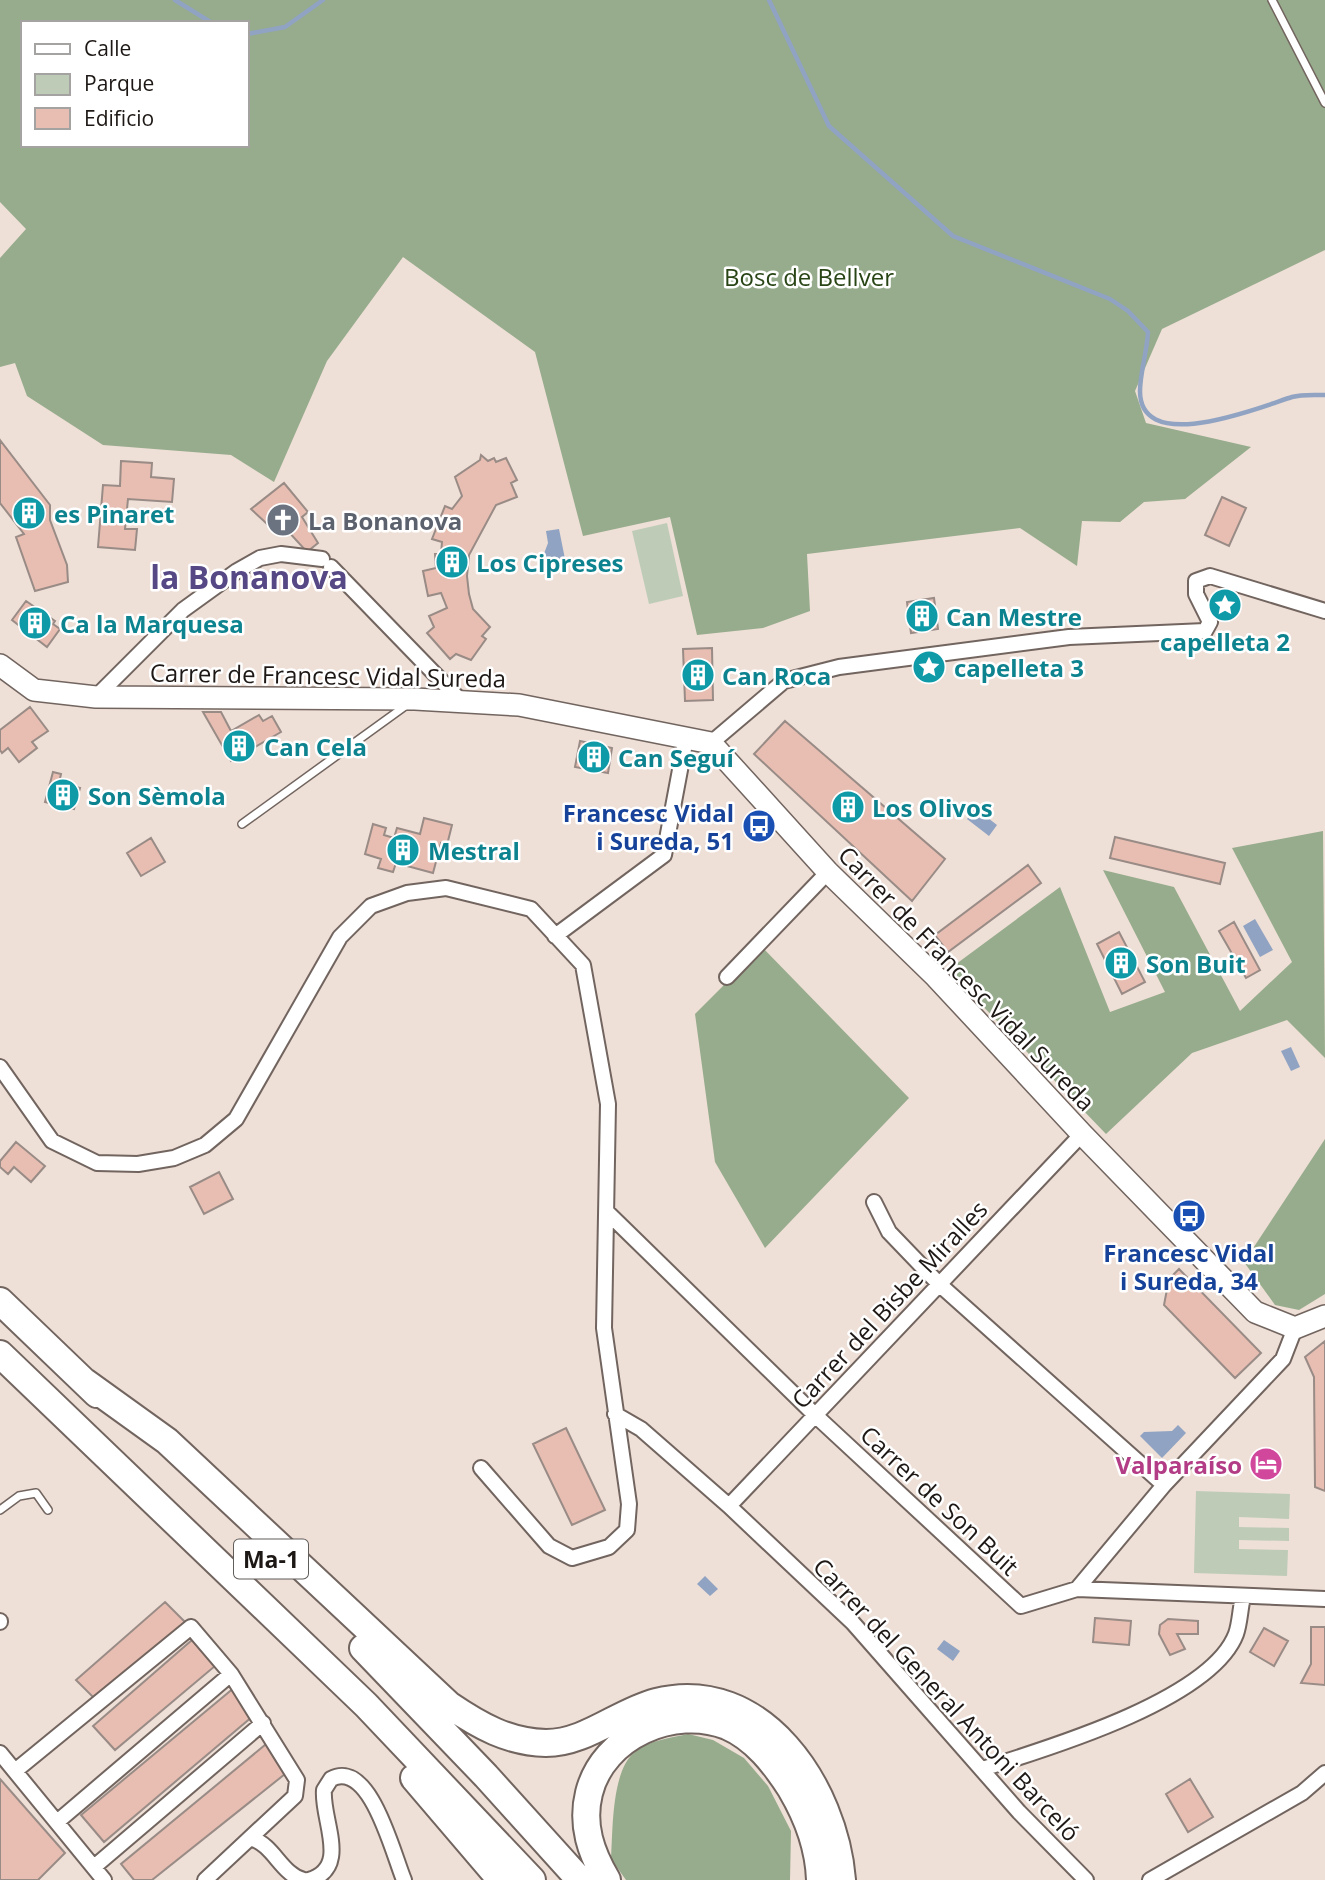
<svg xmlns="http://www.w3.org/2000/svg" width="1325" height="1880" font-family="'Open Sans',sans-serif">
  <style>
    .green { fill: #beccb7 }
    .forest { fill: #97ac8c; fill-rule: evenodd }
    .water { fill: #90a3c2 }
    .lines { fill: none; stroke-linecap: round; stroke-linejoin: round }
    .stream { stroke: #90a3c2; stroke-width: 4.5 }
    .building { fill: #e7beb1; stroke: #998b86; stroke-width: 2 }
    .lane-casing { stroke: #72655f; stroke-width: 10 }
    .street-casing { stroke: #72655f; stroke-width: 18 }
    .secondary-casing { stroke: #72655f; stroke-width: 24 }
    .highway-casing { stroke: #72655f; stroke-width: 30 }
    .lane { stroke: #fff; stroke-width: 7 }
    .street { stroke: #fff; stroke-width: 14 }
    .secondary { stroke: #fff; stroke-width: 21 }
    .highway { stroke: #fff; stroke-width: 26 }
    .labels { text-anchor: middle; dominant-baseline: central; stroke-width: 5; stroke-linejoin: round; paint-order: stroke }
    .shield { fill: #fff; stroke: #615d5b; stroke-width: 2 }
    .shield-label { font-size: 23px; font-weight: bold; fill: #1d1815 }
    .park-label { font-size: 24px; fill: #294516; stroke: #fff }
    .culture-label { font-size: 24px; font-weight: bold; fill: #0d838f; stroke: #fff; text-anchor: start }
    .worship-label { font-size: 24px; font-weight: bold; fill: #5b616d; stroke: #fff; text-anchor: start }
    .street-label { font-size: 24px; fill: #1d1815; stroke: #fff }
    .transit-label { font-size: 24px; font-weight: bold; fill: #164399; stroke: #fff; text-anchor: end }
    .hotel-label { font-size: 24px; font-weight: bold; fill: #b23c85; stroke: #fff; text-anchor: end }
    .district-label { font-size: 32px; font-weight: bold; fill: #564785; stroke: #fff }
  </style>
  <rect width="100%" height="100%" fill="#eedfd7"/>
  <path class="green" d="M667,523l16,73 -34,8 -17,-73z
    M1196,1491l94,3 -1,25 -50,-2v10l50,1v13l-50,-1v9l49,1 -1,26 -93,-3z"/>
  <path class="forest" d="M0,0h1325v250l-163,79 -27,62 11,32 105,24 -66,52 -41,3 -24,20 -38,-1 -5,45 -57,-38 -213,26 3,57 -47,17 -66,7 -27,-118 -87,19 -48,-184 -132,-95 -76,104 -53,121 -43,-27 -128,-10 -76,-49 -12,-33 -15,4v-109l26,-29 -26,-27zM23,23h224v122h-224z
    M1323,831l2,227 -38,-38 -95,33 -86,81 -158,-164 112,-83 50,125 55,-20 -62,-122 71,17 66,124 52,-49 -60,-114z
    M762,947l147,151 -144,150 -50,-86 -20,-148z
    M1325,1139v155l-26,16 -24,-5 -31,-43z
    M688,1734l25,6 31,18 24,28 23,45 -1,49h-164l-15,-21c2,-28 0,-90 25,-108 15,-11 34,-13 52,-17z"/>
  <path class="water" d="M559,529l6,30 -14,18 -14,-5 11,-29 -2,-12z
    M975,808l22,17 -8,11 -22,-17z
    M1255,919l18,31 -13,7 -17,-31z
    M1291,1047l9,20 -9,4 -10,-20z
    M1178,1425l8,8 -24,25 -22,-22 4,-4 28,-1z
    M705,1576l13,13 -8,7 -13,-12z
    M944,1640l16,11 -7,10 -16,-12z"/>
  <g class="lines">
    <path class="stream" d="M175,0l37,23
      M769,0l60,126 124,110 157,63 18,12 20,21c-1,20 -8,41 -8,59 0,66 123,15 152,6 10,-3 23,-2 33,-2
      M247,34l38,-7 38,-27"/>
  </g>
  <path class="building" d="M0,440l50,65v15l17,45 1,17 -33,9 -19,-54 8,-3 -24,-31z
    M481,455l7,6 6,-3 2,4 10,-4 11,22 -6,3 6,14 -21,8 -27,50 -2,21 2,18 4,15 17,18 -8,9 4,3 -15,21 -15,-6 -6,5 -23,-26 7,-6 -5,-11 18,-8 -6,-15 -13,3 -5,-25 13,-3 -1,-14h6l1,-12 -10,-3 13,-33 7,3 10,-13 -7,-19 25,-17z
    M121,461l31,2 -1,14 23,2 -2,23 -44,-3 -3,30h12l-2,21 -37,-3 5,-62 17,1z
    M284,483l24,29 -6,5 16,26 -11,9 -21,-23 -7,6 -28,-26z
    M1222,497l24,11 -17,38 -24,-11z
    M934,598l4,31 -27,4 -4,-31z
    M26,601l29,20 -2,3 7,5 -13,18 -35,-27z
    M712,648l1,52 -28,1 -2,-52z
    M30,707l18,24 -16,11 5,6 -18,14 -11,-14 -6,5 -2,-3v-20z
    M203,712h18l10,19 28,-16 4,6 9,-5 9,16 -50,29z
    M785,721l160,138 -33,42 -158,-147z
    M580,741l32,7 -4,25 -33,-6z
    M53,772l8,2 -2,9 21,5 -6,21 -29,-7z
    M424,818l28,7 -5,20 -6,-2 -8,30 -37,-10 -3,9 -15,-4 3,-9 -16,-5 8,-30 13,4 -2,7 10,3 3,-10 23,6z
    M1115,837l110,26 -5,21 -110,-26z
    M151,838l14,24 -24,14 -14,-23z
    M1028,865l13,18 -93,69 -13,-17z
    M1234,922l26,48 -14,8 -27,-47z
    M1119,932l26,50 -23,12 -25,-50z
    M16,1142l29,24 -14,16 -17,-15 -6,7 -8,-7v-6z
    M219,1172l14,27 -29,15 -14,-27z
    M1179,1269l82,84 -26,25 -71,-73 5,-26z
    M1325,1341v150l-10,-4 -1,-110 -9,-20z
    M566,1428l39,82 -33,15 -39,-81z
    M165,1602l22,22 -91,76 -20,-20z
    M1095,1618l36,3 -2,24 -36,-3z
    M1168,1619l30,2v13h-21l8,15 -15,6 -11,-21 1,-9z
    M1311,1627h14v58l-24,-2 10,-19z
    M1264,1628l24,13 -14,25 -24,-14z
    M192,1640l23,26 -100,84 -22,-24z
    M235,1687l18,29 -149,126 -23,-27z
    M271,1740l14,34 -133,106h-18l-13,-16z
    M0,1779l65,74 -27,27h-38z
    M1190,1779l23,38 -25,15 -22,-38z"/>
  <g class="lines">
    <defs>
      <path id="lane" d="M1272,0l53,103
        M242,824l166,-120
        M0,1510l19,-14 17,-3 12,17"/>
      <path id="street" d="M331,567l130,134
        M96,697l87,-87 54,-39 23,-13 21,-4 41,5
        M711,743l73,-62 55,-14 230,-30 136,-6 5,-9 -14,-28v-13l14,-5 115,35
        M555,936l109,-81 22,-117
        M727,977l101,-105
        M0,1067l52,74 45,22 41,1 36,-6 31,-13 31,-26 104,-182 31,-31 36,-13 39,-5 85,21 52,56 25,139 -4,224 25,176 -2,26 -18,17 -37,11 -23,-12 -68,-78
        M874,1202l15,30 50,52 225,201
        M608,1213l207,202 206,191 56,-17 248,10
        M615,1414l26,15 88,77 124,117 166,189 67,68
        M729,1506l353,-372
        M1077,1589l87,-104 119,-126 12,-31
        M0,1622v-1
        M0,1753l104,127
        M982,1769c64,-20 229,-69 254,-135 4,-11 4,-25 7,-37
        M15,1771l176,-144 40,47 66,106 -2,16 -90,84
        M57,1822l174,-148
        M253,1839c21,7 29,36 51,41
        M94,1867l169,-144
        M309,1880c42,-12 12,-61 15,-90l7,-11c39,-21 62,75 73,101
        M1150,1880l152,-87 23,-20"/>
      <path id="secondary" d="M0,665l34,25 62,7 319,2 104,6 192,38 117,129 108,105 146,157 173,178 40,16 30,-12"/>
      <path id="highway" d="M0,1301l97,93
        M0,1354l366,351 166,175
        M85,1382l82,59 282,264c31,21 59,37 97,38 40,0 72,-31 110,-41 106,-27 179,86 186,178
        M363,1648l123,128 94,104
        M414,1778l87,102
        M607,1880c-16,-27 -26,-55 -18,-87 14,-57 85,-88 138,-67 28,12 48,38 64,63 16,27 28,59 29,91"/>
    </defs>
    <use href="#lane" class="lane-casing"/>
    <use href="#street" class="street-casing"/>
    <use href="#secondary" class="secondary-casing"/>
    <use href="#highway" class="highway-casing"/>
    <use href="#lane" class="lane"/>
    <use href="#street" class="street"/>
    <use href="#secondary" class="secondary"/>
    <use href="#highway" class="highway"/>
  </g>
  <defs>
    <symbol id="building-disc" viewBox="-11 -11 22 22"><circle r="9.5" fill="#0f9aa8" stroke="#fff"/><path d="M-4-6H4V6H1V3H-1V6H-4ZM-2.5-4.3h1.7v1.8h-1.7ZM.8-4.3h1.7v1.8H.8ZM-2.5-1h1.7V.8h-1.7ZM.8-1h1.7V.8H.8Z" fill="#fff"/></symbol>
    <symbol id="church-disc" viewBox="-11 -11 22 22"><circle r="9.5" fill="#6b7280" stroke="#fff"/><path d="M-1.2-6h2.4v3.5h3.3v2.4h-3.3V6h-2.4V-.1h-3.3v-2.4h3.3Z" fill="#fff"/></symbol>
    <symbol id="sight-disc" viewBox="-11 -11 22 22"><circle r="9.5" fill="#0f9aa8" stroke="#fff"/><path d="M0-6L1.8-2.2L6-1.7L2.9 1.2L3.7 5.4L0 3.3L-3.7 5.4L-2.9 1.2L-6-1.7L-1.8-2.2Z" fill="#fff"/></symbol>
    <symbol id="bus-disc" viewBox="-11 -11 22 22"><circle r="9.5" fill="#1a4fb4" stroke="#fff"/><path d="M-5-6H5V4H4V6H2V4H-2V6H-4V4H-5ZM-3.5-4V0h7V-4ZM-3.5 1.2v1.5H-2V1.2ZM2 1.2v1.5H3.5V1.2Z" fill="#fff"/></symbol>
    <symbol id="hotel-disc" viewBox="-11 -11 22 22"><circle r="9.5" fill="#d1479c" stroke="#fff"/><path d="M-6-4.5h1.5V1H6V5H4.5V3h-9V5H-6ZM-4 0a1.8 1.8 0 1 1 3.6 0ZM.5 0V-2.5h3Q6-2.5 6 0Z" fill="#fff"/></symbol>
  </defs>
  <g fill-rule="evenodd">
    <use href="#building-disc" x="10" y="494" width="38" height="38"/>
    <use href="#church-disc" x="264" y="501" width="38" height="38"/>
    <use href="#building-disc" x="433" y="543" width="38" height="38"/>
    <use href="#sight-disc" x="1206" y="586" width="38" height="38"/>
    <use href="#building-disc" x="903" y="597" width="38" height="38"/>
    <use href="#building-disc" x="16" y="604" width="38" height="38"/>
    <use href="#sight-disc" x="910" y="648" width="38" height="38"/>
    <use href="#building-disc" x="679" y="656" width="38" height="38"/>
    <use href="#building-disc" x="220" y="727" width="38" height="38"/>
    <use href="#building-disc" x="575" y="738" width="38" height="38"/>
    <use href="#building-disc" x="44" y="776" width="38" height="38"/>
    <use href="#building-disc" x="829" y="788" width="38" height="38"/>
    <use href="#bus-disc" x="740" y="807" width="38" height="38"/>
    <use href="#building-disc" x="384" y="831" width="38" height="38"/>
    <use href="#building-disc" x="1102" y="944" width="38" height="38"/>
    <use href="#bus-disc" x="1170" y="1197" width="38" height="38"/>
    <use href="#hotel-disc" x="1247" y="1445" width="38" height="38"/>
  </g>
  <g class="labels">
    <rect class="shield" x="234" y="1539.5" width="74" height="39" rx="5"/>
    <g class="shield-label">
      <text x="271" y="1559">Ma-1</text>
    </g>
    <g class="park-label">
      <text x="809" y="276">Bosc de Bellver</text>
    </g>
    <g class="culture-label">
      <text x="54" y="513">es Pinaret</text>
      <text x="476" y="562">Los Cipreses</text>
      <text x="946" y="616">Can Mestre</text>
      <text x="60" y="623">Ca la Marquesa</text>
      <text x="1225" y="641" text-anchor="middle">capelleta 2</text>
      <text x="954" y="667">capelleta 3</text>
      <text x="722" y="675">Can Roca</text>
      <text x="264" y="746">Can Cela</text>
      <text x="618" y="757">Can Seguí</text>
      <text x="88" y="795">Son Sèmola</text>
      <text x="872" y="807">Los Olivos</text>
      <text x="428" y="850">Mestral</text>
      <text x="1146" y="963">Son Buit</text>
    </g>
    <g class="worship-label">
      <text x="308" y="520">La Bonanova</text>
    </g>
    <g class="street-label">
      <text transform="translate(328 675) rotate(1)">Carrer de Francesc Vidal Sureda</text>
      <text transform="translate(967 978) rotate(46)">Carrer de Francesc Vidal Sureda</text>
      <text transform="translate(889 1304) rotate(-47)">Carrer del Bisbe Miralles</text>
      <text transform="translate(940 1500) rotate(43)">Carrer de Son Buit</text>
      <text transform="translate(947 1699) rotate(47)">Carrer del General Antoni Barceló</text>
    </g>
    <g class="transit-label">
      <text x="734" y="812">Francesc Vidal<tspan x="734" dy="28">i Sureda, 51</tspan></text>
      <text x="1189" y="1252" text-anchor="middle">Francesc Vidal<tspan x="1189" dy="28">i Sureda, 34</tspan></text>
    </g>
    <g class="hotel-label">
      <text x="1242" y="1464">Valparaíso</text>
    </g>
    <g class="district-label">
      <text x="249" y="576">la Bonanova</text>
    </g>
  </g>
  <rect x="21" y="21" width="228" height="126" fill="#ffffff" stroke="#a5a3a1" stroke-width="2"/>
  <rect x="35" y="44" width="35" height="10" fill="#ffffff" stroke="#a5a3a1" stroke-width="2"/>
  <text x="84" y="56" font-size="21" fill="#1d1815">Calle</text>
  <rect x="35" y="74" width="35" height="21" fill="#beccb7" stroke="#a5a3a1" stroke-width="2"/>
  <text x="84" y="91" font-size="21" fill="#1d1815">Parque</text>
  <rect x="35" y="108" width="35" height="21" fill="#e7beb1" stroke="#a5a3a1" stroke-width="2"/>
  <text x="84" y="126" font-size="21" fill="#1d1815">Edificio</text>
</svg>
